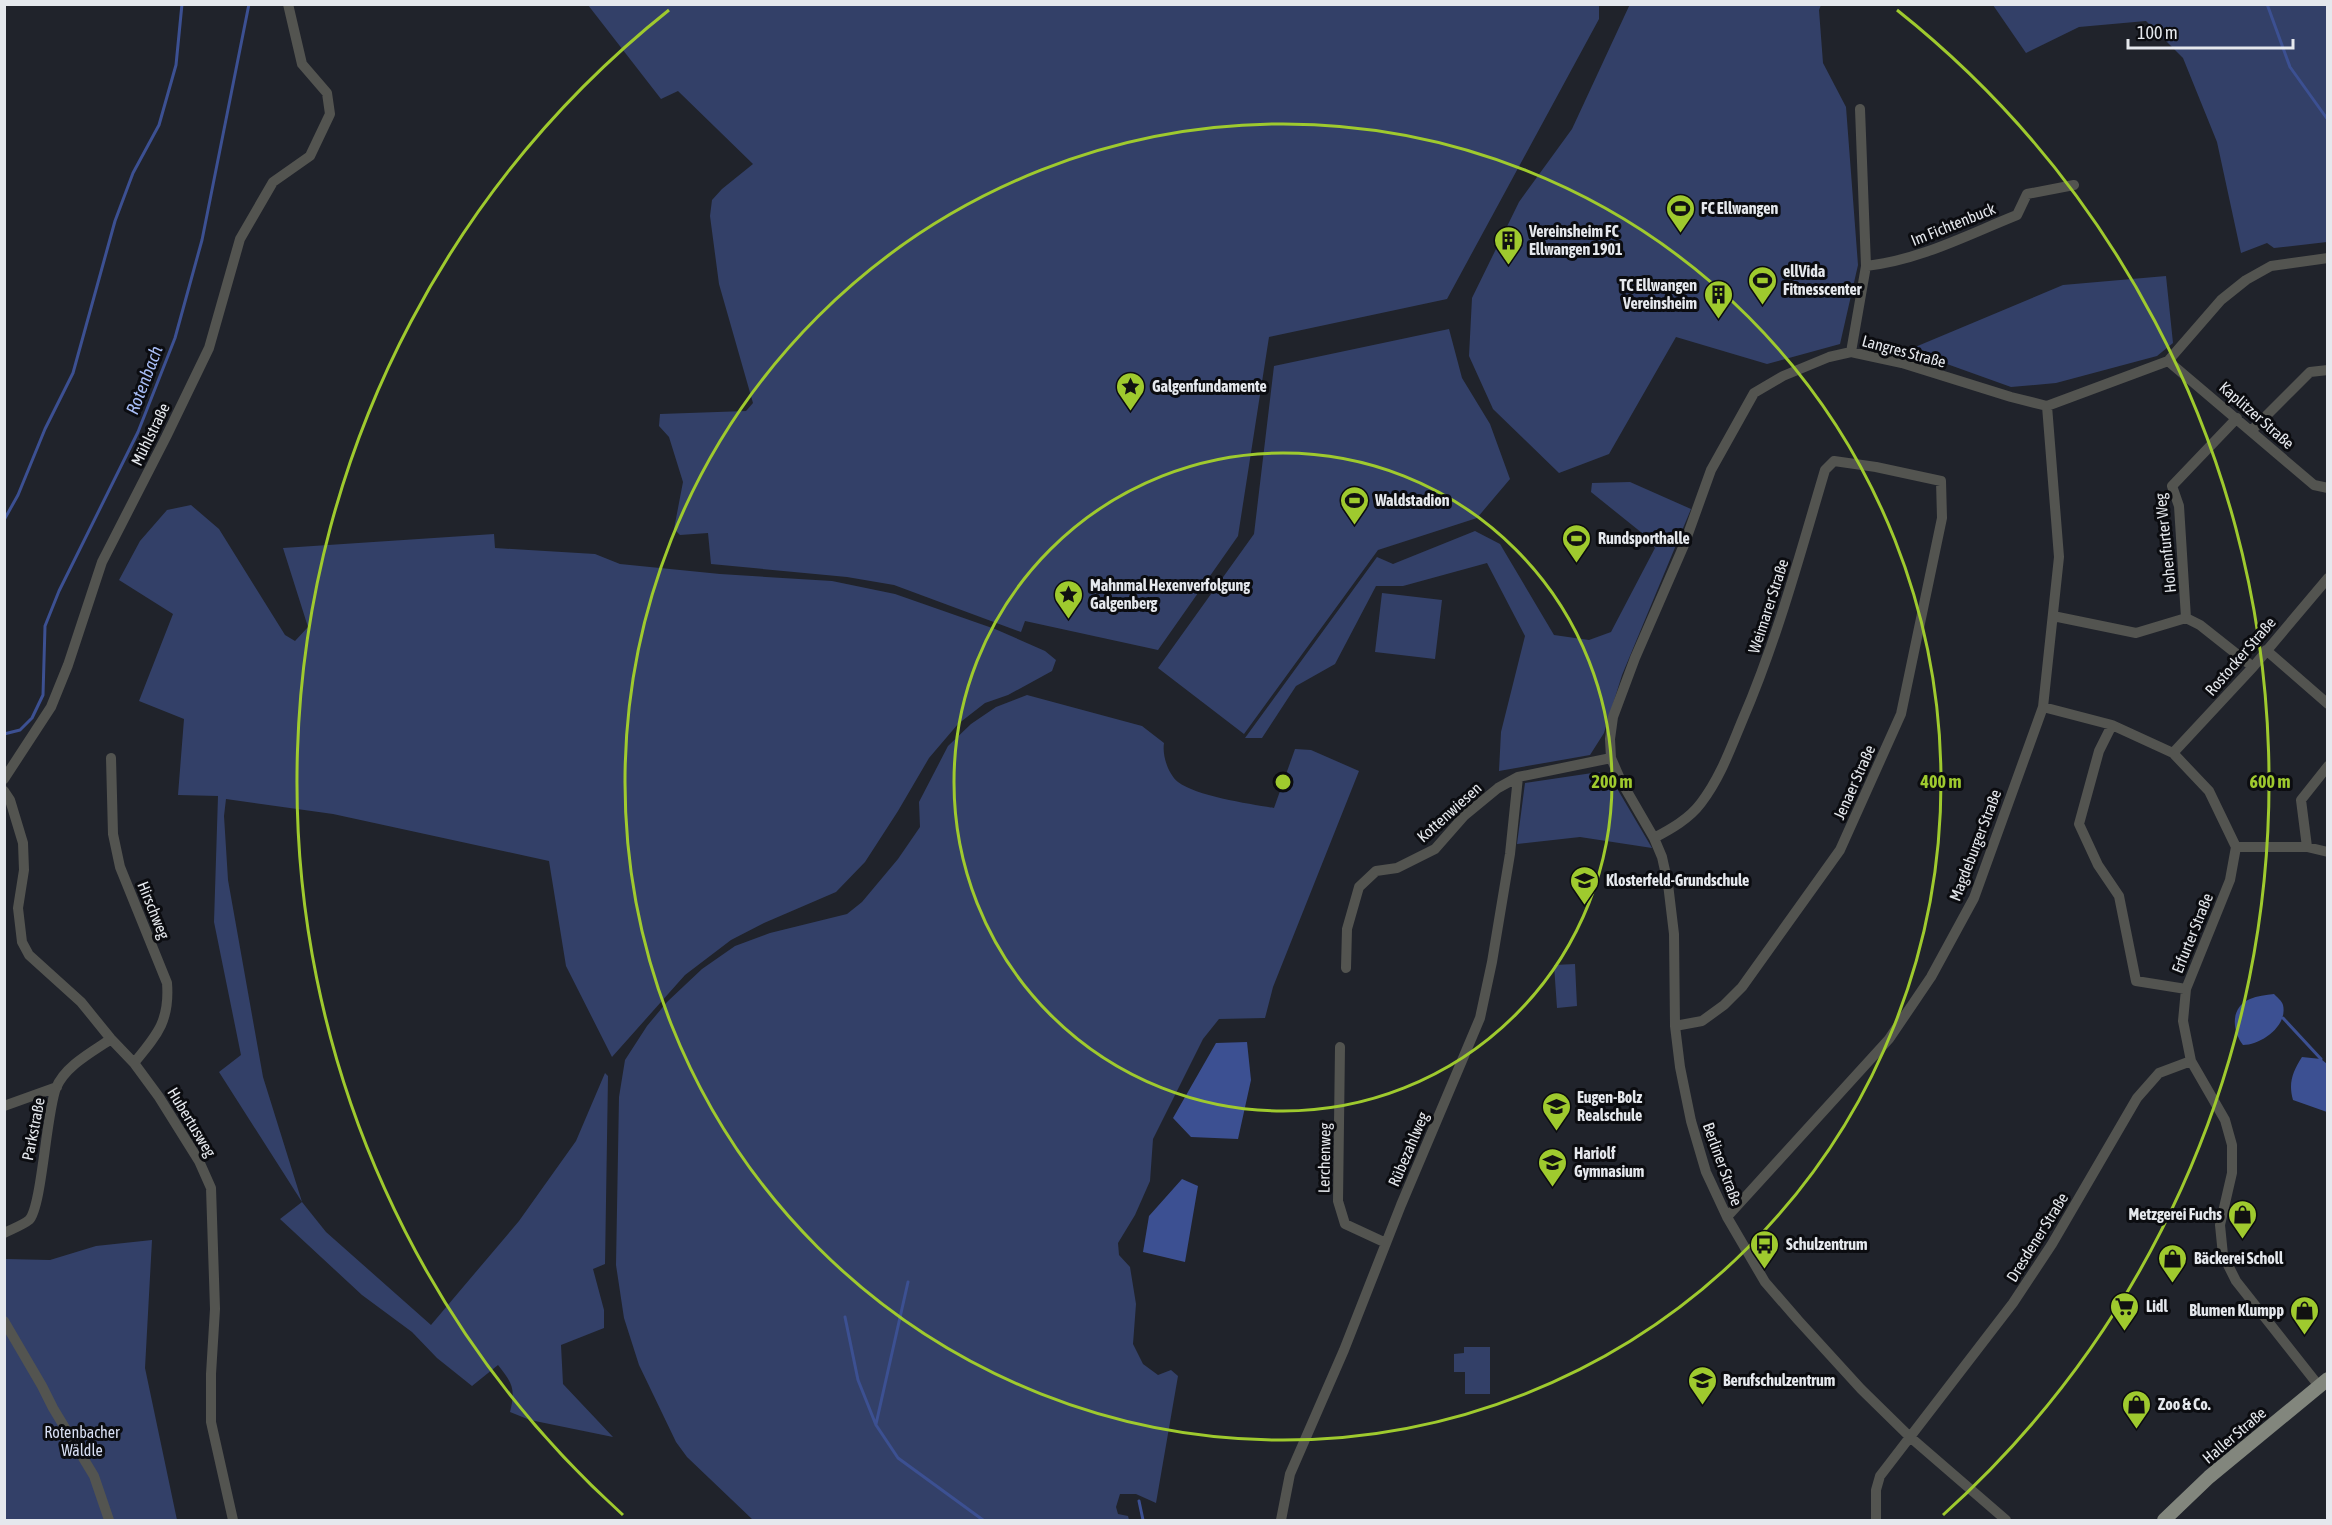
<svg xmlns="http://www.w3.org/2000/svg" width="2332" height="1525" font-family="'Asap Condensed',sans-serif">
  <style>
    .green { fill: #334068 }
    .water { fill: #3c5092 }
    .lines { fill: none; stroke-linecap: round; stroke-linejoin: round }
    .stream { stroke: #3c5092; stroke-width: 3 }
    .minor { stroke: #535450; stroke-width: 10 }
    .major { stroke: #82867d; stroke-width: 14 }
    .ring { fill: none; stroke: #9fca2e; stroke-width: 3 }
    .labels { text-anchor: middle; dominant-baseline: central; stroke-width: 6; stroke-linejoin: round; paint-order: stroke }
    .poi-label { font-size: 16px; font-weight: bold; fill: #e5e8ed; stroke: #0b0c10; text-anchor: start }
    .street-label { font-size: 16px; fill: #e5e8ed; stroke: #0b0c10 }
    .park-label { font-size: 16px; fill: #d8dff3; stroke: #0b0c10 }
    .water-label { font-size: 18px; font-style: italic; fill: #a9bef7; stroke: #0b0c10 }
    .centre { fill: #9fca2e; stroke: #0b0c10; stroke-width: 3 }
    .ring-label { font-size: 18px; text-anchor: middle; font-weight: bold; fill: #9fca2e; stroke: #0b0c10; stroke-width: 6; stroke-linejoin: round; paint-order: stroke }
  </style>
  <rect width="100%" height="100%" fill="#20232b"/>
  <path class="green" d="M1630,4l191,1 -2,5 4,53 23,44 12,158 -18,79 -73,20 -91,-27 -67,117 -50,19 -66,-64 -24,-53 3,-58 47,-96 53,-73z
    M588,5l1011,-1v15l-152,280 -178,38 -31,199 -80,114 -133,-29 -4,11 -127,-47 -47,-8 -136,-13 -3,-31 -28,2 -6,-6 9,-47 -14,-45 -10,-11 1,-12 86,-3 7,-8 -34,-119 -9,-68 2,-16 10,-11 31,-25 -75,-73 -17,8z
    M1993,5h334v237l-53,6 -7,-5 -26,10 -24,-111 -34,-84 -37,-37 -67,6 -53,26z
    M2166,276l7,67 -16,13 -101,27 -45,4 -103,-37 155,-65z
    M1449,329l13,49 28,46 20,55 -33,39 -99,32 -134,184 -86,-66 96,-134 20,-168z
    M1630,482l61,27 -69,166 -18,58 -14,22 -91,16 2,-39 24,-96 -38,-73 -84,23h-27l-41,78 -39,22 -34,52h-17l132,-181 16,7 82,-33 25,13 54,91 35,5 22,-8 44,-84 -13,-15 -51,-41 1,-9z
    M191,505l28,24 66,106 10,6 13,-14 -25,-79 211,-14 1,14 100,6 25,10 100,10 112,7 63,13 100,35 50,22 11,9 -4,11 -44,24 -23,8 -27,21 -29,34 -31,53 -33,51 -29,30 -72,31 -33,17 -46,35 -73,82 -46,-91 -17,-105 -216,-47 -107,-15 -2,17 4,64 35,197 39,125 24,30 105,93 88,-104 57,-80 29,-68 3,3 -3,188 -12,5 11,41v18l-43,17 2,39 50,53 -83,-17 -20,-8c6,-24 2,-29 -12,-47l-26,21 -35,-28 -25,-26 -50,-37 -82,-76 22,-17 -83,-130 22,-17 -27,-133 4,-126 -40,-1 6,-76 -45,-18 34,-87 -54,-34 21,-39 27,-31z
    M1382,593l60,7 -7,59 -60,-7z
    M1027,695l115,31 22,17c-2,12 4,31 14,39 18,14 72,22 96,26l21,-59 16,1 48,21 -86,216 -8,31 -46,1 -16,20 -50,100 -3,42 -15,34 -17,28 1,12 11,12 6,37 -3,40 10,20 15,11 13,-5 7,6 -22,127 -20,-9h-16l-4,13 2,7 10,2 1,4h-376l-66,-63 -11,-15 -37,-77 -15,-47 -8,-53 3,-168 6,-37 22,-34 20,-24 35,-33 33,-23 35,-13 77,-19 15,-12 36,-43 22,-32 -1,-25 29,-56 23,-22 25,-17z
    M1599,772l16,13 37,63 -72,-11 -63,7 8,-61z
    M1575,964l2,42 -20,2 -3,-43z
    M152,1240l-7,128 32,152h-172v-261l45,1 46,-14z
    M1464,1347h26v47h-25v-22h-11v-18l10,-1z"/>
  <path class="water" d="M2274,994c3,3 8,7 9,11 5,21 -22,40 -40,40 -11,-14 -13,-38 7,-46 7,-3 16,-4 24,-5z
    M1247,1042l4,38 -13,59 -47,-2 -18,-19 43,-75z
    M2302,1057l19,2 6,5v48l-34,-12c-5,-17 0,-29 9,-43z
    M1182,1179l16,7 -13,76 -42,-10 6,-36z"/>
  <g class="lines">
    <path class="stream" d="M2267,4l23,63 38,53
      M4,520l14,-25 27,-66 28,-56 42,-152 18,-48 26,-48 17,-60 6,-61
      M4,734l16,-4 12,-12 11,-23 2,-69 14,-35 79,-159 37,-94 27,-98 47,-236
      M2283,1018l38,41
      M845,1317l13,63 18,45 22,33 85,62
      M876,1424l32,-142
      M1139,1501l4,19"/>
    <path class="minor" d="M1866,266c54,-6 101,-31 151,-51l10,-21 47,-9
      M1851,352l15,-86 -6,-157
      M2168,361l146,124 14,3
      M2251,431l59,-59 18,-2
      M2053,616l83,17 50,-15 -7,-112 -7,-20 65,-68
      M2186,618l14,7 53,42
      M2266,650l62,54
      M2043,707l69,18 61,28 36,38 27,56 -6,33 -44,109 -3,32 8,40 34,59 7,25v28l-12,52 3,30 13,26 83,105
      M2112,725l-13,26 -20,73 19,41 21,31 17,85 50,8
      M2173,753l80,-86 75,-89
      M111,758l2,76 7,33 47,116c3,38 -10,52 -33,80
      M4,779l47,-72 17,-42 34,-103 64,-125 43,-89 31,-109 33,-57 37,-26 20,-42 -3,-21 -25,-29 -14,-60
      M4,791l6,9 13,43 1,27 -6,38 4,34 7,13 52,47 30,37 23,24 25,34 40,64 12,27 4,121 -4,65v48l22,98
      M1654,838c17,-9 35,-19 47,-35 19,-25 29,-53 41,-82 35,-81 58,-167 83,-251l9,-9 42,6 65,14 1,37 -41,196 -61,136 -98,137 -18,18 -22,16 -27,5
      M2236,847h71l21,5
      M2307,847l-6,-47 27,-34
      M1346,968l1,-39 12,-42 17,-16 21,-3 38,-19 29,-33 34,-28 20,-11 93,-19
      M1340,1047l-2,154 7,23 41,19
      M4,1106l53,-19
      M1727,1217l162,-178 42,-62 43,-79 69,-191 16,-150 -12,-151
      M4,1233c8,-4 19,-8 25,-13 13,-13 17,-106 27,-132 9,-22 36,-36 55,-49
      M4,1321l38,65 11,22 41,68 15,44
      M1281,1520l9,-46 54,-124 57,-145 79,-187 12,-56 18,-108 8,-77
      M1876,1520v-30l4,-14 133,-173 39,-59 85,-146 22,-25 32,-12
      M2006,1520l-96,-83 -49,-48 -63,-69 -33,-38 -38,-65 -21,-45 -15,-51 -11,-54 -5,-41 -1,-92 -6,-50 -6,-27 -8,-19 -33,-57 -10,-23 -1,-19 3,-22 22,-59 49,-113 27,-75 43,-77 29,-17 46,-19 22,-5 51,11 109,34 36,9 121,-45 53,-61 25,-20 25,-14 57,-8"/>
    <path class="major" d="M2164,1520l45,-43 119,-98"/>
  </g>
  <g class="ring">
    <circle cx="1283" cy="782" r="329"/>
    <circle cx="1283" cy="782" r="658"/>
    <path d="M623 1515A987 987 0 0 1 669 10M1897 10A987 987 0 0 1 1943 1515"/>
  </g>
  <defs>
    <symbol id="stadium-pin" viewBox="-11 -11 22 30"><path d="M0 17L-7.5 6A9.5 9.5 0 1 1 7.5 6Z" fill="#9fca2e" stroke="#0b0c10"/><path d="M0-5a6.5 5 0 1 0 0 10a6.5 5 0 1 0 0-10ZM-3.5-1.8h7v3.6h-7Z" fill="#111"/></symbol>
    <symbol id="building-pin" viewBox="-11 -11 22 30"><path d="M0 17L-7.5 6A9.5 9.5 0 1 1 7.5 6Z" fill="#9fca2e" stroke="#0b0c10"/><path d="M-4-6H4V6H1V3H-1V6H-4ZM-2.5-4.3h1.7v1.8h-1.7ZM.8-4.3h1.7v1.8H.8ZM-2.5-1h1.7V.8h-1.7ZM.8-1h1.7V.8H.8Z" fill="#111"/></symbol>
    <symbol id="sight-pin" viewBox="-11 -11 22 30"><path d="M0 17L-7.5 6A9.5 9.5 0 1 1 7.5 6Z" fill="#9fca2e" stroke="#0b0c10"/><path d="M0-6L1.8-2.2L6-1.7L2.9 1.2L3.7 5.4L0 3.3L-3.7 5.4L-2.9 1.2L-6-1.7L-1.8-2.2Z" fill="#111"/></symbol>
    <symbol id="school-pin" viewBox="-11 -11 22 30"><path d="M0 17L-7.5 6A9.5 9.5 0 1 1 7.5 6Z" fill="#9fca2e" stroke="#0b0c10"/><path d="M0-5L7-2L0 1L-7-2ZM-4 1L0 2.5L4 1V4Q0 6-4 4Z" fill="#111"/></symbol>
    <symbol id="shop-pin" viewBox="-11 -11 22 30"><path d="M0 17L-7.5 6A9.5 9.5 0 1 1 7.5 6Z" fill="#9fca2e" stroke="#0b0c10"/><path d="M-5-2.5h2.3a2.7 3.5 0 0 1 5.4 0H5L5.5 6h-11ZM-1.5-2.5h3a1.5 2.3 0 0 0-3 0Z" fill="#111"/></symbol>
    <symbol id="bus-pin" viewBox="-11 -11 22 30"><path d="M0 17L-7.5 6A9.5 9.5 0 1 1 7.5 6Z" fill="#9fca2e" stroke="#0b0c10"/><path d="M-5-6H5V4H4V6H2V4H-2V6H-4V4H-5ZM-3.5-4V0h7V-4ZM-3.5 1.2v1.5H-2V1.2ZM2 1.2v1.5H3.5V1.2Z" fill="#111"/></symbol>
    <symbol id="supermarket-pin" viewBox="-11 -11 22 30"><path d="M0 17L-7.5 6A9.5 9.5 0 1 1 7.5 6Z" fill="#9fca2e" stroke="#0b0c10"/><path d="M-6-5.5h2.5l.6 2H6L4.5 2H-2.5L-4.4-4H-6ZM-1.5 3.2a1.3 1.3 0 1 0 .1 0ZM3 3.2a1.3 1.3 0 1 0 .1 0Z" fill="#111"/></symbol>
  </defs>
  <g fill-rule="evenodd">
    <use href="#stadium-pin" x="1664" y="192" width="33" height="45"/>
    <use href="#building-pin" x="1492" y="224" width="33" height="45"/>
    <use href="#stadium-pin" x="1746" y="264" width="33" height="45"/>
    <use href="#building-pin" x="1702" y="278" width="33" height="45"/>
    <use href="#sight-pin" x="1114" y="370" width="33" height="45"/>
    <use href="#stadium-pin" x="1338" y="484" width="33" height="45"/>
    <use href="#stadium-pin" x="1560" y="522" width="33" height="45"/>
    <use href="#sight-pin" x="1052" y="578" width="33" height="45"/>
    <use href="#school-pin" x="1568" y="864" width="33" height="45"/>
    <use href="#school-pin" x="1540" y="1090" width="33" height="45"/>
    <use href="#school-pin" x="1536" y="1146" width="33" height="45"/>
    <use href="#shop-pin" x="2226" y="1198" width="33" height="45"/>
    <use href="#bus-pin" x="1748" y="1228" width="33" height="45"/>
    <use href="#shop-pin" x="2156" y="1242" width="33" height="45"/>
    <use href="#supermarket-pin" x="2108" y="1290" width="33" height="45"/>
    <use href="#shop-pin" x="2288" y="1294" width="33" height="45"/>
    <use href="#school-pin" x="1686" y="1364" width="33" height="45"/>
    <use href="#shop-pin" x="2120" y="1388" width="33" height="45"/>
  </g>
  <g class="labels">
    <g class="poi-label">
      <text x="1701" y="208">FC Ellwangen</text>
      <text x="1529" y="231">Vereinsheim FC<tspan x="1529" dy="18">Ellwangen 1901</tspan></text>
      <text x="1783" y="271">ellVida<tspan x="1783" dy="18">Fitnesscenter</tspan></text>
      <text x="1697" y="285" text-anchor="end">TC Ellwangen<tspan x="1697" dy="18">Vereinsheim</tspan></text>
      <text x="1152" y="386">Galgenfundamente</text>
      <text x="1375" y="500">Waldstadion</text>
      <text x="1598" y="538">Rundsporthalle</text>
      <text x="1090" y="585">Mahnmal Hexenverfolgung<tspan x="1090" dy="18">Galgenberg</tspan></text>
      <text x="1606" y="880">Klosterfeld-Grundschule</text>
      <text x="1577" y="1097">Eugen-Bolz<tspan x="1577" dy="18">Realschule</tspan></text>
      <text x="1574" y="1153">Hariolf<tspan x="1574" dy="18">Gymnasium</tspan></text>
      <text x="2222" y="1214" text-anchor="end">Metzgerei Fuchs</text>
      <text x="1786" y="1244">Schulzentrum</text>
      <text x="2194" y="1258">Bäckerei Scholl</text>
      <text x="2146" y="1306">Lidl</text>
      <text x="2284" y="1310" text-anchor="end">Blumen Klumpp</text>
      <text x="1723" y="1380">Berufschulzentrum</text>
      <text x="2158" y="1404">Zoo &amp; Co.</text>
    </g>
    <g class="street-label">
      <text transform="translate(1953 224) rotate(-22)">Im Fichtenbuck</text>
      <text transform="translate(1904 351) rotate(15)">Langres Straße</text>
      <text transform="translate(2257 415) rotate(41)">Kaplitzer Straße</text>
      <text transform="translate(150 434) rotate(-64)">Mühlstraße</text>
      <text transform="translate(2165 543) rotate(-96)">Hohenfurter Weg</text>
      <text transform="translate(1768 606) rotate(-72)">Weimarer Straße</text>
      <text transform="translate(2240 656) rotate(-49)">Rostocker Straße</text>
      <text transform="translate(1854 782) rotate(-66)">Jenaer Straße</text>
      <text transform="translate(1449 812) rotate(-42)">Kottenwiesen</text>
      <text transform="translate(1975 845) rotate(-69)">Magdeburger Straße</text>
      <text transform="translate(154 910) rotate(68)">Hirschweg</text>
      <text transform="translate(2192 933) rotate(-68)">Erfurter Straße</text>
      <text transform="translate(192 1122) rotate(59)">Hubertusweg</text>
      <text transform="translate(33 1129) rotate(-79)">Parkstraße</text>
      <text transform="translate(1408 1149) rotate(-67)">Rübezahlweg</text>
      <text transform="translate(1324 1158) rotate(-89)">Lerchenweg</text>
      <text transform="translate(1723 1164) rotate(70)">Berliner Straße</text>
      <text transform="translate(2037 1237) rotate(-58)">Dresdener Straße</text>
      <text transform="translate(2234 1435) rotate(-40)">Haller Straße</text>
    </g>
    <g class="park-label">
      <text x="82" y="1432">Rotenbacher<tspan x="82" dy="18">Wäldle</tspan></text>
    </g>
    <g class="water-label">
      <text transform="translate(144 380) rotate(-69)">Rotenbach</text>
    </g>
  </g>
  <circle cx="1283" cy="782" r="9" class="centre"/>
  <g class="ring-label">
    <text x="1612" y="788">200 m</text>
    <text x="1941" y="788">400 m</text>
    <text x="2270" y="788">600 m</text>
  </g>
  <rect width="2332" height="1525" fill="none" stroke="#e5e8ed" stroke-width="12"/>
  <path d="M2128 39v9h165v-9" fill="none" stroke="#e5e8ed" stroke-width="3"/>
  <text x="2137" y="39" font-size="18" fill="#e5e8ed" stroke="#0b0c10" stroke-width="4.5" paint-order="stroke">100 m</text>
</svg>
